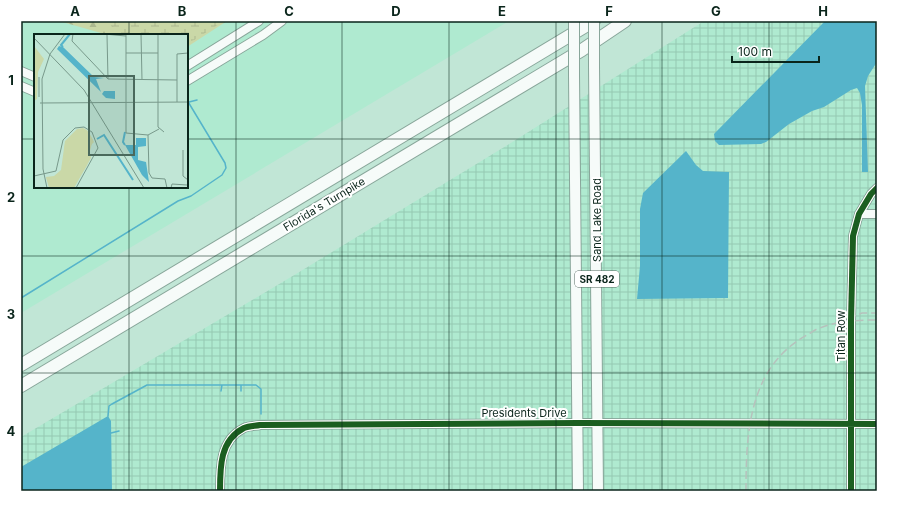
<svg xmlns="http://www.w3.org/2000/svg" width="898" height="512" font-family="Inter,sans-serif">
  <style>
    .built { fill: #afead0; fill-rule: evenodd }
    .industrial { fill: url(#industrial-grid) }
    .forest { fill: url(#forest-firs) }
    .wetland { fill: url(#wetland-marsh) }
    .water { fill: #55b4ca }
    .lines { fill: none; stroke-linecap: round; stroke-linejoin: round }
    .stream { stroke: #55b4ca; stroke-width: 1.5 }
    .minor-casing { stroke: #88a69a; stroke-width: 10 }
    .major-casing { stroke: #88a69a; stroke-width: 12 }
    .highway-casing { stroke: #88a69a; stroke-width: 14 }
    .minor { stroke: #f6fbf9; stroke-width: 8 }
    .major { stroke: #f6fbf9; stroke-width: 10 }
    .highway { stroke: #f6fbf9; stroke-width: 12 }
    .rail { stroke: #b6c1bc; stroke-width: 1.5; stroke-dasharray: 8 4; stroke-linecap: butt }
    .major-bridge-casing { stroke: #88a69a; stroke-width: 12; stroke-linecap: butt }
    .major-bridge { stroke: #f6fbf9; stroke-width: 10 }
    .cycleway-casing { stroke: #fff; stroke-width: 8 }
    .cycleway { stroke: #1b5e20; stroke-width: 6 }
    .grid { fill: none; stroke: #0a251b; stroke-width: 1; stroke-opacity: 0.55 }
    .labels { text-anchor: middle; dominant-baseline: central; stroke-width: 4; stroke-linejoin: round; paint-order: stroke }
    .shield { fill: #fff; stroke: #54665f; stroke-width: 1 }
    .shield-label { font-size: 10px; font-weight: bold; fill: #0a251b }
    .street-label { font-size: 11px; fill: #0a251b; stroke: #fff }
    .inset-river { fill: none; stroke: #55b4ca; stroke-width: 2 }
    .inset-road { fill: none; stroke: #78998b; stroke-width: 1 }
    .view { fill: #4a695c; fill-opacity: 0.15; stroke: #4a695c; stroke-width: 2 }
    .inset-edge { fill: none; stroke: #0a251b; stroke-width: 2 }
    .neatline { fill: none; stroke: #0a251b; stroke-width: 1.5 }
    .grid-label { font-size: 13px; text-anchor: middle; font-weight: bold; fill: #0a251b }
  </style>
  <defs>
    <pattern id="industrial-grid" width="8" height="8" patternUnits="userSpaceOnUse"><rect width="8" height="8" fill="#afead0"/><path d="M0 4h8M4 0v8" fill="none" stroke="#95c9b2"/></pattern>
    <pattern id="forest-firs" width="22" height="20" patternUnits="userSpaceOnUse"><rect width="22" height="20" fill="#cad8a7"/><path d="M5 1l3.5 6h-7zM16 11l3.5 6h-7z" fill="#acb98f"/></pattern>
    <pattern id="wetland-marsh" width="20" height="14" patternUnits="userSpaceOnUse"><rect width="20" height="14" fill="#cad8a7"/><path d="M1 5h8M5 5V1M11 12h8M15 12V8" fill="none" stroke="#acb98f"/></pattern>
  </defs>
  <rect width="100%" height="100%" fill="#c1e6d6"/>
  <path class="built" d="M21,21h488l-488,292zM35,35h152v152h-152z"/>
  <path class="industrial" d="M704,21h173v470h-856v-54l275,-163 218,-133z"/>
  <path class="forest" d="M59,21h168l-40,26v-12h-79z"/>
  <path class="wetland" d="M95,21h129l-30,19 -7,3v-8h-66l-4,-7z"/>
  <path class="water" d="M825,21h52v41l-9,14 -3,10 3,86h-6v-67l-2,-12 -3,-5 -6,2 -27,17 -12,4 -23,13 -23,18 -5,2 -42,1 -4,-4 -1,-7z
    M686,151l10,14 7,6 26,1 -1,126 -91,1 3,-33v-57l3,-16z
    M108,416l3,5 1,70h-91v-24z"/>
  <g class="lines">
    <path class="stream" d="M189,102l8,-2
      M21,298l157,-97 13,-5 31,-21 4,-7 -1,-5 -38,-63
      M221,391l1,-6
      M241,391v-6
      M108,416l1,-10 3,-2 35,-19h109l5,4v25
      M111,433l8,-2"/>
    <defs>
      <path id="minor" d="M187,66l72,-45
        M21,71l14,6
        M187,81l76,-46 19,-14
        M21,86l14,6
        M859,214h18
        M220,491c0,-24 0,-51 24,-63 5,-2 11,-2 16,-3l318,-2 299,1
        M851,491v-170l2,-85 6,-22 12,-20 6,-6"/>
      <path id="major" d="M594,66l4,425
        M574,75l4,416"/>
      <path id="highway" d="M21,365l573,-344
        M21,386l561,-336 43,-29"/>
    </defs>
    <use href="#minor" class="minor-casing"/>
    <use href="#major" class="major-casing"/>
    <use href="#highway" class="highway-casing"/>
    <use href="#minor" class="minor"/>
    <use href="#major" class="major"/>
    <use href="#highway" class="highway"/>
    <path class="rail" d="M848,318l14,-5h15
      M746,491c0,-59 3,-124 61,-156 4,-2 8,-6 13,-7 17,-7 39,-8 57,-8"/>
    <defs>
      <path id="major-bridge" d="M574,21v54
        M594,21v45"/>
    </defs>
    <use href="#major-bridge" class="major-bridge-casing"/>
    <use href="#major-bridge" class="major-bridge"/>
    <defs>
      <path id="cycleway" d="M220,491c0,-24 0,-51 24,-63 5,-2 11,-2 16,-3l318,-2 299,1
        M851,491v-170l2,-85 6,-22 12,-20 6,-6"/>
    </defs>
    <use href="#cycleway" class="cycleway-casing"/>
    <use href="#cycleway" class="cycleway"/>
  </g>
  <path class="grid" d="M129,21v14M236,21v470M342,21v470M449,21v470M556,21v470M662,21v470M769,21v470M21,139h14M187,139h690M129,187v304M21,256h856M21,373h856"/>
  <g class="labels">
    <rect class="shield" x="575" y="271" width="44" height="16" rx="3"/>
    <g class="shield-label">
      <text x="597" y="279">SR 482</text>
    </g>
    <g class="street-label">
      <text transform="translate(324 204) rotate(-31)">Florida's Turnpike</text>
      <text transform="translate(597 220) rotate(-90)">Sand Lake Road</text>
      <text transform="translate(841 336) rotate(-90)">Titan Row</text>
      <text x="524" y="413">Presidents Drive</text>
    </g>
  </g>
  <g transform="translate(34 34)">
    <rect width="154" height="154" fill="#c1e6d6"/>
    <path d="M49,94l4,2 6,10 -4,14 2,4 -17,30h-25l-3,-11 8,-1 7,-6 4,-29 12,-12z" fill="#cad8a7"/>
    <path d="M0,12l10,13 -6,13 -1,27 -3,2zM47,96l8,3 5,9 -3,3 -3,10 3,1 -5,11 -14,21h-22l-4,-11 5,2 11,-5 5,-12 -3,-12 1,-6z" fill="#cad8a7"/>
    <path d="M25,12l4,1 31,30 10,1 -8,1 5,13 -44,-43zM70,57h11v8l-9,-1 -4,-4zM102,104h10v8l-8,1v13l8,2 3,20 -7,-7 -17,-30h11z" fill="#55b4ca"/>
    <path class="inset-river" d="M29,13l-2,-2 9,-11M91,98l-2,10 2,3M63,105l7,-4 29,45"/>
    <path class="inset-road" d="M39,0l-1,7 36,38 69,1M70,0l22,2M92,0v99l22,2 11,-6M107,0l1,46M124,0v93l6,5M73,1l1,44M0,4l50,52 60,98M92,19h32M5,63v-20M143,68v-48l11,-1M6,69l148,-1M114,101l1,38 3,5 13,1 2,9M149,116v26l5,4M0,142l22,-5 7,-31 12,-12 9,-1 8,5 6,16 -22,40M13,154l-4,-19 -1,-90 8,-25 15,-20M137,154l1,-4 15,1"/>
    <path class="view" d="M55,42h45v79h-45z"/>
    <rect width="154" height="154" class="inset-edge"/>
  </g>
  <rect width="898" height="512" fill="none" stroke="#ffffff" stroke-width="44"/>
  <path d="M732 56v6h87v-6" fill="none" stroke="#0a251b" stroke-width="2"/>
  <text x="738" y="56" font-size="12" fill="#0a251b" stroke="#ffffff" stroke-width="3" paint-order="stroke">100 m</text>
  <rect x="22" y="22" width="854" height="468" class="neatline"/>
  <g class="grid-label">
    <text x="75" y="16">A</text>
    <text x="182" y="16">B</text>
    <text x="289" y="16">C</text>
    <text x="396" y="16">D</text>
    <text x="502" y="16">E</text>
    <text x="609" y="16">F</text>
    <text x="716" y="16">G</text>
    <text x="823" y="16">H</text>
    <text x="11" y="85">1</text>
    <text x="11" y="202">2</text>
    <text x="11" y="319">3</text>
    <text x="11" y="436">4</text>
  </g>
</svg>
